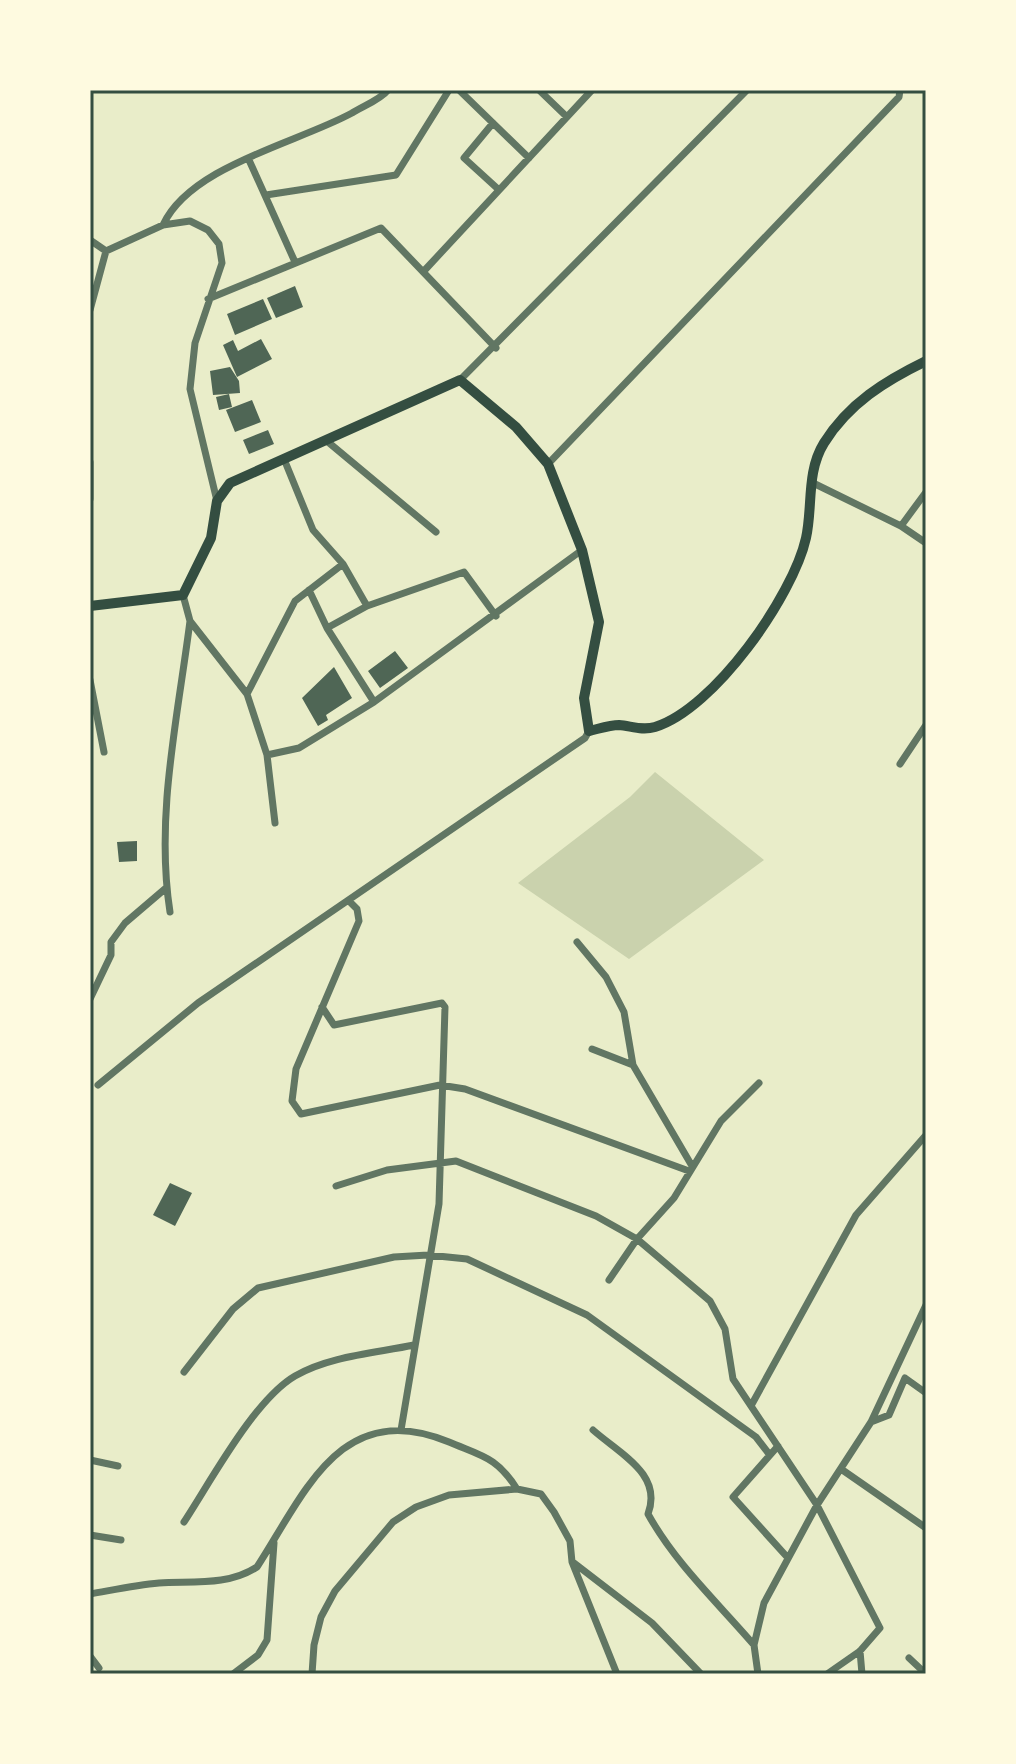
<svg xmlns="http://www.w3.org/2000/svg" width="1016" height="1764" font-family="Inter,sans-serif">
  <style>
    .green { fill: #cad2ad }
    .building { fill: #4f6655 }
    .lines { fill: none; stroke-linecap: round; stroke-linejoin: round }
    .minor { stroke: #617663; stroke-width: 7 }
    .secondary { stroke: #344e41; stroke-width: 10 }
    .neatline { fill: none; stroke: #344e41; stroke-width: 3 }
  </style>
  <rect width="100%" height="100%" fill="#e9edc9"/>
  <path class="green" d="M655,772l109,88 -135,99 -111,-76 112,-86z"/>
  <path class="building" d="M295,286l8,21 -27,11 -9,-20z
    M263,299l9,20 -37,16 -8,-21z
    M261,339l11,20 -35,18 -14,-32 10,-5 5,11z
    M230,367l9,14 1,12 -27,2 -3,-24z
    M229,394l3,13 -13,3 -3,-13z
    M252,400l9,22 -26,10 -9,-22z
    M268,430l6,14 -25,10 -6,-14z
    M395,651l13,17 -28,20 -12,-17z
    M334,667l18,31 -26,17 2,5 -10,6 -16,-28z
    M137,841v20l-18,1 -2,-20z
    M170,1183l22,10 -17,33 -22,-11z"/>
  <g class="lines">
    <path class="minor" d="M459,90l70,68
      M539,90l28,27
      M493,123l-29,35 34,31
      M249,160l46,102
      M266,195l130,-20 53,-85
      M163,225c27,-59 134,-82 189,-112 11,-7 28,-13 36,-23
      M90,240l16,11 57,-26 27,-4 18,9 11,14 3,19 -27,80 -5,46 27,112
      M423,272l169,-182
      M208,299l173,-71 115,120
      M90,310l16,-59
      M460,380l287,-290
      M328,442l108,90
      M284,459l29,71 30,34 24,42
      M90,462v37
      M548,464l351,-367 1,-7
      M811,482l90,44 25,17
      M901,526l25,-34
      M309,590l18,38 47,74
      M183,595l7,26 57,73 20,61 8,68
      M327,628l40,-22 97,-34 32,44
      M90,680l14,72
      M247,694l48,-93 48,-37
      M267,755l32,-7 75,-46 208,-152
      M900,764l26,-39
      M349,901l8,8 2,12 -63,148 -4,32 9,13 139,-29 25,4 224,82
      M170,912c-15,-96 8,-196 20,-291
      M577,942l29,35 18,35 9,53 59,101
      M90,999l21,-44v-13l14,-19 41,-35
      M322,1007l12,18 108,-22 3,4 -6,197 -38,226
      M592,1049l41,16
      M98,1085l100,-82 387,-265 4,-7
      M336,1186l51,-16 69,-9 140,55 41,23 73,62 15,28 8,50 84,126 63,123 -20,23 -33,23
      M609,1280l28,-41 37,-41 47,-77 38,-38
      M184,1372l49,-63 25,-21 136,-31 34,-2 39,4 120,56 169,122 13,17
      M752,1404l104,-189 70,-80
      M871,1422l18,-7 16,-37 21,15
      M593,1430c27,24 70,44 55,84 27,49 70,89 106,131
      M778,1446l-45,51 55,61
      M90,1460l28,6
      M841,1469l85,59
      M184,1522c27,-41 70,-122 111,-146 34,-20 81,-23 119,-31
      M90,1535l31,5
      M574,1563l78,60 49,51
      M90,1594c23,-4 46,-9 69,-11 34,-2 69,3 98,-16 48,-74 84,-170 192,-125 33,14 48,15 68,47
      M860,1651l2,23
      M90,1656l9,12
      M909,1658l17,16
      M233,1674l25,-19 9,-15 7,-97
      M312,1674l2,-29 7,-28 14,-26 58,-69 23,-15 33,-12 68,-6 24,5 13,18 16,29 2,21 45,112
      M758,1674l-4,-29 10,-42 53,-98 54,-83 55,-117"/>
    <path class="secondary" d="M90,606l93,-11 28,-57 6,-37 13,-18 230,-103 56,47 32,37 34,86 17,72 -15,76 5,33c9,-2 21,-6 30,-6 12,1 23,6 36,2 59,-18 138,-131 151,-189 7,-31 0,-66 18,-95 25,-40 61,-62 102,-82"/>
  </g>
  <rect width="1016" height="1764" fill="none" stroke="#fefae0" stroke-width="184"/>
  <rect x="92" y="92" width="832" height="1580" class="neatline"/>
</svg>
